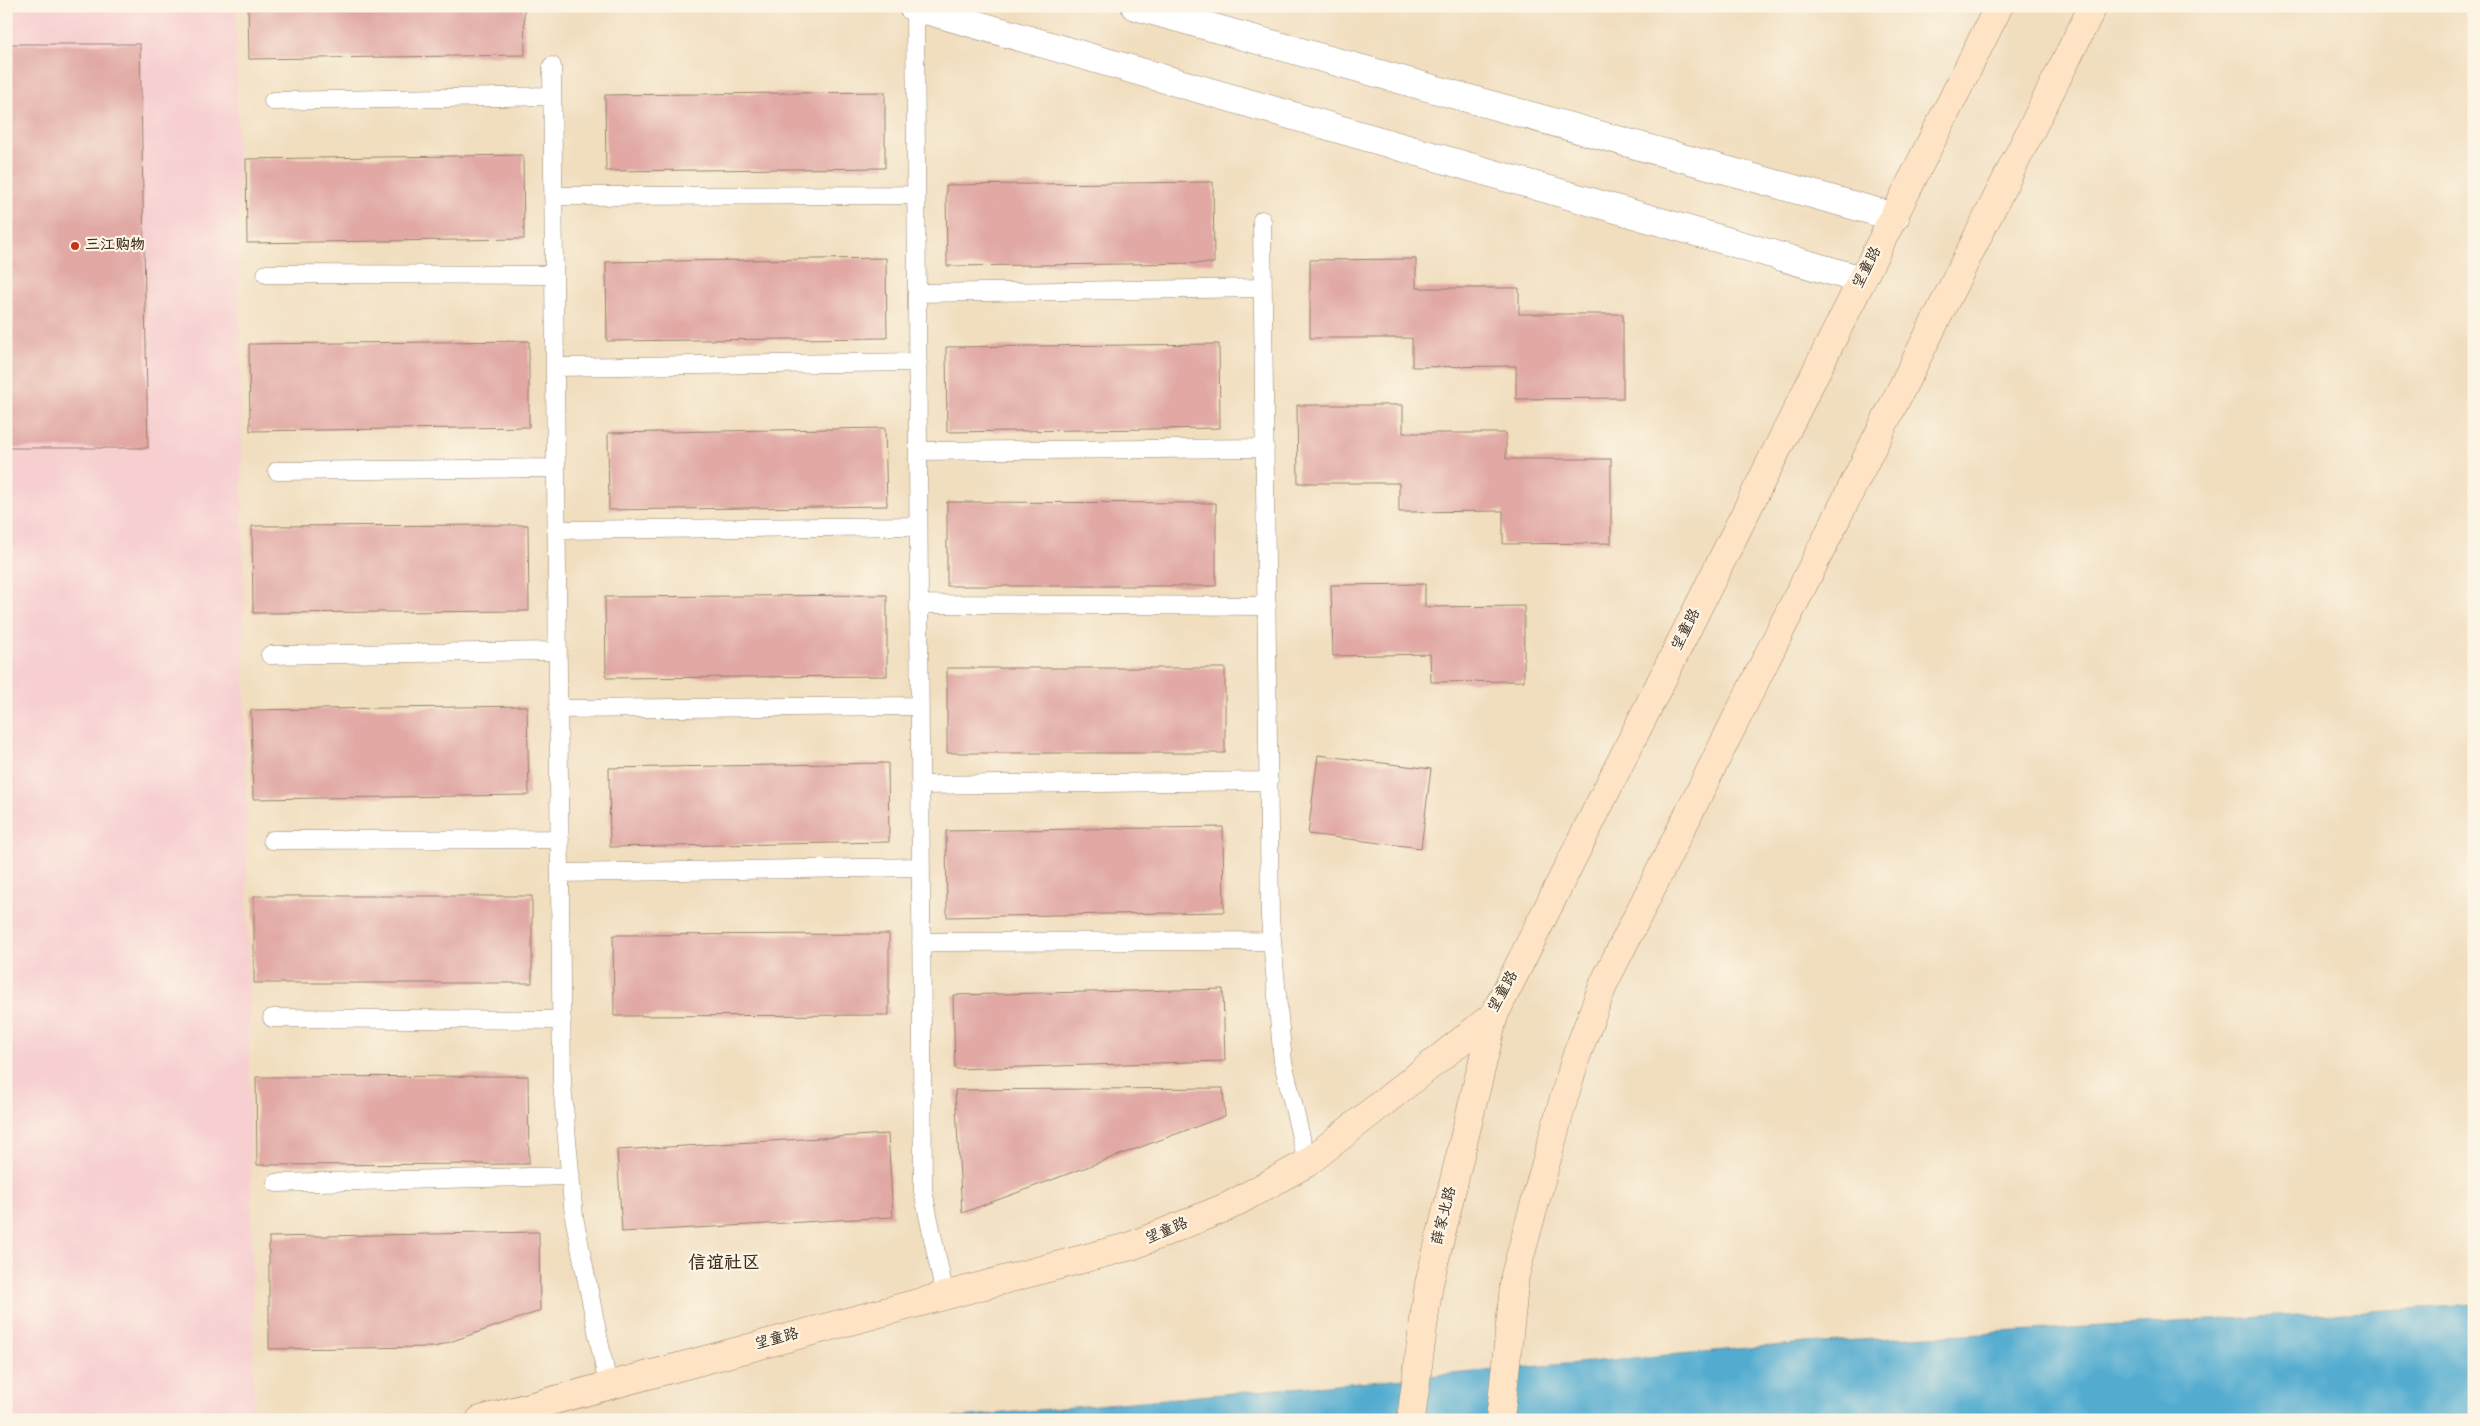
<svg xmlns="http://www.w3.org/2000/svg" width="2480" height="1426" font-family="'Gochi Hand','LXGW WenKai TC',sans-serif">
  <style>
    .built { fill: #f7cfd1 }
    .water { fill: #53acd0; stroke: #476b77 }
    .building { fill: #e1a8a4 }
    .lines { fill: none; stroke-linecap: round; stroke-linejoin: round }
    .service-casing { stroke: #96846e; stroke-width: 19 }
    .minor-casing { stroke: #96846e; stroke-width: 29 }
    .secondary-casing { stroke: #96846e; stroke-width: 29 }
    .service { stroke: #fff; stroke-width: 18 }
    .minor { stroke: #fff; stroke-width: 28 }
    .secondary { stroke: #fee4c5; stroke-width: 28 }
    .secondary-bridge-casing { stroke: #96846e; stroke-width: 29; stroke-linecap: butt }
    .secondary-bridge { stroke: #fee4c5; stroke-width: 28 }
    .poi-dot { fill: #c8321e; stroke: #fcf5e5; stroke-width: 2 }
    .labels { text-anchor: middle; dominant-baseline: central; stroke-width: 4.5; stroke-linejoin: round; paint-order: stroke }
    .poi-label { font-size: 15px; font-weight: bold; fill: #3b2a1e; stroke: #fcf5e5; text-anchor: start }
    .street-label { font-size: 15px; fill: #3b2a1e; stroke: #fcf5e5 }
    .quarter-label { font-size: 18px; font-weight: bold; fill: #3b2a1e; stroke: #fcf5e5 }
  </style>
  <rect width="100%" height="100%" fill="#fcf5e5"/>
  <filter id="ink" filterUnits="userSpaceOnUse"><feTurbulence type="fractalNoise" baseFrequency=".02" numOctaves="2"/><feDisplacementMap in="SourceGraphic" scale="10" xChannelSelector="R" yChannelSelector="G"/><feConvolveMatrix kernelMatrix="1 2 1 2 8 2 1 2 1" color-interpolation-filters="sRGB"/></filter>
  <filter id="wash" filterUnits="userSpaceOnUse"><feTurbulence type="fractalNoise" baseFrequency=".0096" numOctaves="4" result="noise"/><feDisplacementMap in="SourceGraphic" scale="20" xChannelSelector="R" yChannelSelector="G"/><feGaussianBlur stdDeviation="1.12" result="paint"/><feColorMatrix in="noise" values="0 0 0 0 0 0 0 0 0 0 0 0 0 0 0 0 0 1.4 0 .05"/><feComposite in="paint" operator="in"/></filter>
  <g filter="url(#wash)">
    <rect width="100%" height="100%" fill="#f1debf"/>
    <path class="built" d="M6,6h230l18,1414h-248z"/>
    <path class="water" d="M2474,1305v115h-1549l881,-77z"/>
    <g id="blocks">
      <path class="building" d="M248,6h276l1,49 -276,4z
        M6,44h134l8,404h-142z
        M885,92v76l-279,3 -1,-76z
        M523,155l1,84 -277,4 -1,-84z
        M1213,182l1,81 -267,3 -1,-81z
        M886,258l1,80 -280,3 -1,-79z
        M1416,259v29h103v26h104v84l-107,1v-33l-104,1v-29h-102v-78z
        M529,341v86l-279,4 -1,-87z
        M1219,344l1,84 -273,4 -1,-85z
        M1297,405h106v28h103v26h105v84l-108,1v-33l-104,1v-29h-101z
        M885,428l2,78 -278,4 -1,-77z
        M947,502l269,1v83h-269z
        M528,525l1,86 -276,2 -1,-87z
        M1425,584v23l99,-1v75l-93,1 -1,-28 -97,2 -2,-71z
        M887,595v81l-281,2 -1,-81z
        M947,668h278v85h-278z
        M527,706l2,89 -276,4 -2,-89z
        M1318,755l113,14 -10,79 -113,-14z
        M888,763l1,79 -279,5 -1,-79z
        M1223,827l1,85 -277,5 -1,-86z
        M254,896h278v87h-278z
        M889,934v81l-275,1 -1,-81z
        M1223,989l2,72 -270,8 -2,-74z
        M528,1076l1,88 -272,1 -1,-88z
        M1223,1088l2,28 -263,97 -7,-123z
        M888,1134l5,83 -271,15 -5,-82z
        M539,1232l1,79 -105,36 -166,2v-112z"/>
    </g>
  </g>
  <g filter="url(#ink)">
    <use href="#blocks" fill-opacity="0" stroke="#96846e" stroke-width="1"/>
    <g class="lines">
      <defs>
        <path id="service" d="M915,7l8,1184 22,105
          M552,66l10,1018 12,133 34,168
          M273,101l279,-5
          M553,196l363,-1
          M1262,220l8,698 13,144 24,101
          M266,274l288,1
          M917,293l346,-5
          M555,367l363,-5
          M918,451l347,-3
          M277,471l279,-3
          M556,530l362,-4
          M919,604l348,2
          M270,655l288,-4
          M558,709l362,-3
          M920,785l349,-4
          M272,840l288,-1
          M560,873l361,-6
          M921,942l351,-1
          M272,1018l290,2
          M276,1183l295,-7"/>
        <path id="minor" d="M912,6l950,274
          M1135,6l760,211"/>
        <path id="secondary" d="M1512,1306l3,-31 46,-167 16,-54 27,-71 489,-977
          M1425,1312l4,-28 65,-269
          M480,1420l651,-174 98,-40 78,-43 187,-148 505,-1009"/>
      </defs>
      <use href="#service" class="service-casing"/>
      <use href="#minor" class="minor-casing"/>
      <use href="#secondary" class="secondary-casing"/>
      <use href="#service" class="service"/>
      <use href="#minor" class="minor"/>
      <use href="#secondary" class="secondary"/>
      <defs>
        <path id="secondary-bridge" d="M1411,1420l14,-108
          M1500,1420l12,-114"/>
      </defs>
      <use href="#secondary-bridge" class="secondary-bridge-casing"/>
      <use href="#secondary-bridge" class="secondary-bridge"/>
    </g>
  </g>
  <circle class="poi-dot" cx="75" cy="246" r="5"/>
  <g class="labels">
    <g class="poi-label">
      <text x="85" y="246">三江购物</text>
    </g>
    <g class="street-label">
      <text transform="translate(1868 268) rotate(-63)">望童路</text>
      <text transform="translate(1687 630) rotate(-63)">望童路</text>
      <text transform="translate(1504 992) rotate(-61)">望童路</text>
      <text transform="translate(1445 1216) rotate(-76)">薛家北路</text>
      <text transform="translate(1167 1232) rotate(-23)">望童路</text>
      <text transform="translate(777 1340) rotate(-15)">望童路</text>
    </g>
    <g class="quarter-label">
      <text x="724" y="1264">信谊社区</text>
    </g>
  </g>
  <rect width="2480" height="1426" fill="none" stroke="#fcf5e5" stroke-width="25"/>
</svg>
